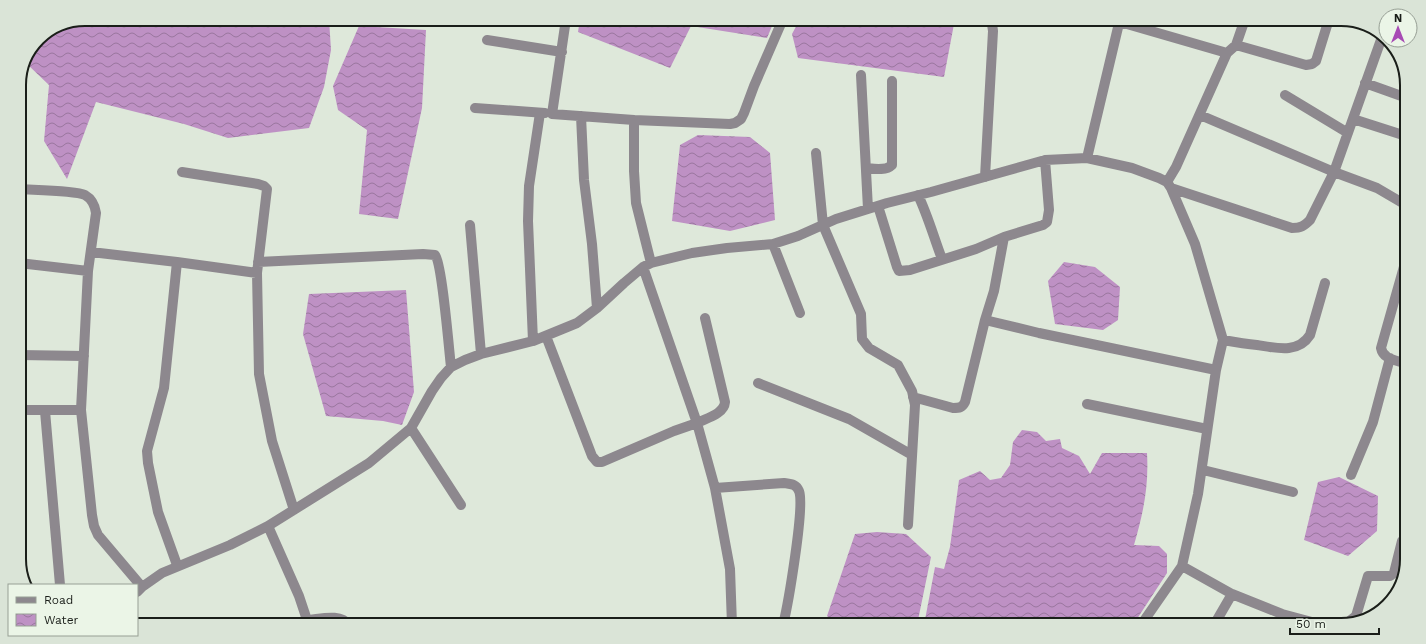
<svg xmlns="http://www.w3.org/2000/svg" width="1426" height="644" font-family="'Work Sans',sans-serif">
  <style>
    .water { fill: url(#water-waves) }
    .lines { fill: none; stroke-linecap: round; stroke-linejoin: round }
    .minor { stroke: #8d888e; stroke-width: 10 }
    .rim { fill: none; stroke: #1a1e19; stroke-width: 2 }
  </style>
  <defs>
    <pattern id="water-waves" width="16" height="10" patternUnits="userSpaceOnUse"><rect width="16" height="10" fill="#be91c4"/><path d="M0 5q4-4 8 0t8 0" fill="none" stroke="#9a769e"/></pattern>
  </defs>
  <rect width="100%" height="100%" fill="#dee8da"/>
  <path class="water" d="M85,19h244l2,31 -7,37 -15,41 -81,10 -44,-14 -88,-22 -29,77 -23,-38 5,-56 -22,-21 12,-26z
    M580,19h195l-8,19 -76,-12 -21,42 -92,-36z
    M800,19h109l45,5 -10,53 -146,-19 -6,-24z
    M359,26l67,4 -4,78 -24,111 -39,-5 8,-84 -29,-20 -5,-24z
    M698,135l52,2 20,16 5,67 -45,11 -58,-10 8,-76z
    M1064,262l31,5 25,20 -2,33 -15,10 -48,-6 -7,-43z
    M406,290l8,102 -12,33 -19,-4 -57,-5 -23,-82 6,-40z
    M1022,430l15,2 9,9 14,-2 2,9 17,8 11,18 12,-21h45c2,34 -4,61 -13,92l25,1 8,8v19l-34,52h-209l11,-58 9,2 6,-22 9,-67 21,-9 10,9 11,-2 9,-13 3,-23z
    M1339,477l39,19 -1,35 -29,25 -44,-16 14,-58z
    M877,532l29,2 25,23 -14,68h-79l-11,-9 28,-82z"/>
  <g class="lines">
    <path class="minor" d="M566,19l-14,95 82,6v51l2,32 15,60
      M1105,19l15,3 107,31
      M487,40l75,12
      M1236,45l70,20 6,-1 4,-3 13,-42
      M861,75l7,134
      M1365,83l42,15
      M1285,95l63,38
      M475,108l70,5
      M1200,115l134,57 43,16 29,17
      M581,116l3,64 8,64 5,64
      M1353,119l53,17
      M634,120l96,4 5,-1 6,-4 3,-6 10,-27 29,-67
      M816,153l7,72 38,89 1,25 7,9 29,17 14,26 3,14 -7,120
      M1087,158l33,-139
      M867,168c8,1 19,3 25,-3v-84
      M182,172l76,12 6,2 3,3 -10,84 2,101 13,67 22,69
      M985,177l8,-146 -1,-7 -2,-5
      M1171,188l121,40c9,0 12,-2 18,-8l24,-48 48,-135
      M19,189c15,1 55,1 66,6 7,4 10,11 11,18l-8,58 -7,139 11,105 2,11 4,9 44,52
      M918,195c10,21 16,43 24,64
      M878,206l19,61 2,4 11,-1 66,-21 28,-12 39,-12 4,-3 2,-12 -4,-50
      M470,225l11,129
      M773,244l27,69
      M91,252l86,10
      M258,262l165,-8 12,1c7,8 14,95 16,112
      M19,263l69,8
      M705,318l20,84c-1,12 -18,16 -28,21l18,65 15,81 2,56
      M985,320l54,13 177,37
      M546,336l46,120 5,6h5l72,-31 23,-8 -54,-156
      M1223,340c11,2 22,4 34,5 19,3 41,9 53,-10l15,-52
      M533,341l-5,-120 1,-35 11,-73
      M19,355l65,1
      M1404,363c-9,-3 -21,-4 -23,-15l24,-85
      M758,383l91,36 63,36
      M913,397l40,11c6,0 9,0 12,-6l20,-82 9,-29 10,-54
      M1087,404l120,25
      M19,410h62
      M45,411l15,174
      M411,428l50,77
      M1203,470l90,22
      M1351,475l22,-53 17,-64
      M715,488l69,-5c7,1 12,1 15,8 6,15 -11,114 -16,134
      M268,526l31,70 8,24c14,-1 33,-7 42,5
      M177,565l-19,-53 -10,-49 -1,-12 17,-63 13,-126 80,11
      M1182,566l50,28 50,20 41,11
      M137,592l5,-5 20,-14 68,-28 38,-19 101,-63 42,-35 21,-37 9,-13 10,-11 14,-7 16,-6 52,-13 44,-18 20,-15 27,-25 19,-16 8,-4 41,-10 35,-5 46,-4 25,-8 38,-17 51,-16 44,-11 114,-32 42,-2 45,10 27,10 8,4 9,-15 51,-114 9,-8 9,-26
      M1347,623l9,-7 12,-40h22l4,-3 8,-32
      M298,625l9,-5
      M1141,625l41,-59 16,-72 18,-124 7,-30 -28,-96 -24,-56 -4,-6
      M1214,625l18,-31"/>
  </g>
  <path d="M0 0H1426V644H0ZM85 26H1341A59 59 0 0 1 1400 85V559A59 59 0 0 1 1341 618H85A59 59 0 0 1 26 559V85A59 59 0 0 1 85 26Z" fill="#dae4d7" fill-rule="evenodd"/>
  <path class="rim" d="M85 26H1341A59 59 0 0 1 1400 85V559A59 59 0 0 1 1341 618H85A59 59 0 0 1 26 559V85A59 59 0 0 1 85 26Z"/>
  <rect x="8" y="584" width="130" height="52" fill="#ebf5e7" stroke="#979f95"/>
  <rect x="16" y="597" width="20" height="6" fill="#8d888e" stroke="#979f95"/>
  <text x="44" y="604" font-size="12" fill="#1a1e19">Road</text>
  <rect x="16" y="614" width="20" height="12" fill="url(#water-waves)" stroke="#979f95"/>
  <text x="44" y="624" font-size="12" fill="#1a1e19">Water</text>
  <g transform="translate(1398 28)"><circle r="19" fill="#ebf5e7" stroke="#979f95"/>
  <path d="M0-3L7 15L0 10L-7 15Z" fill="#a74ab4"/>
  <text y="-6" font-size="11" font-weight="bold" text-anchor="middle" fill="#1a1e19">N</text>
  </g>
  <path d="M1290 628v6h89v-6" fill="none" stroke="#1a1e19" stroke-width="2"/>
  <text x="1296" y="628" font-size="12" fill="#1a1e19" stroke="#ebf5e7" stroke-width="3" paint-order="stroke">50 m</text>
</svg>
